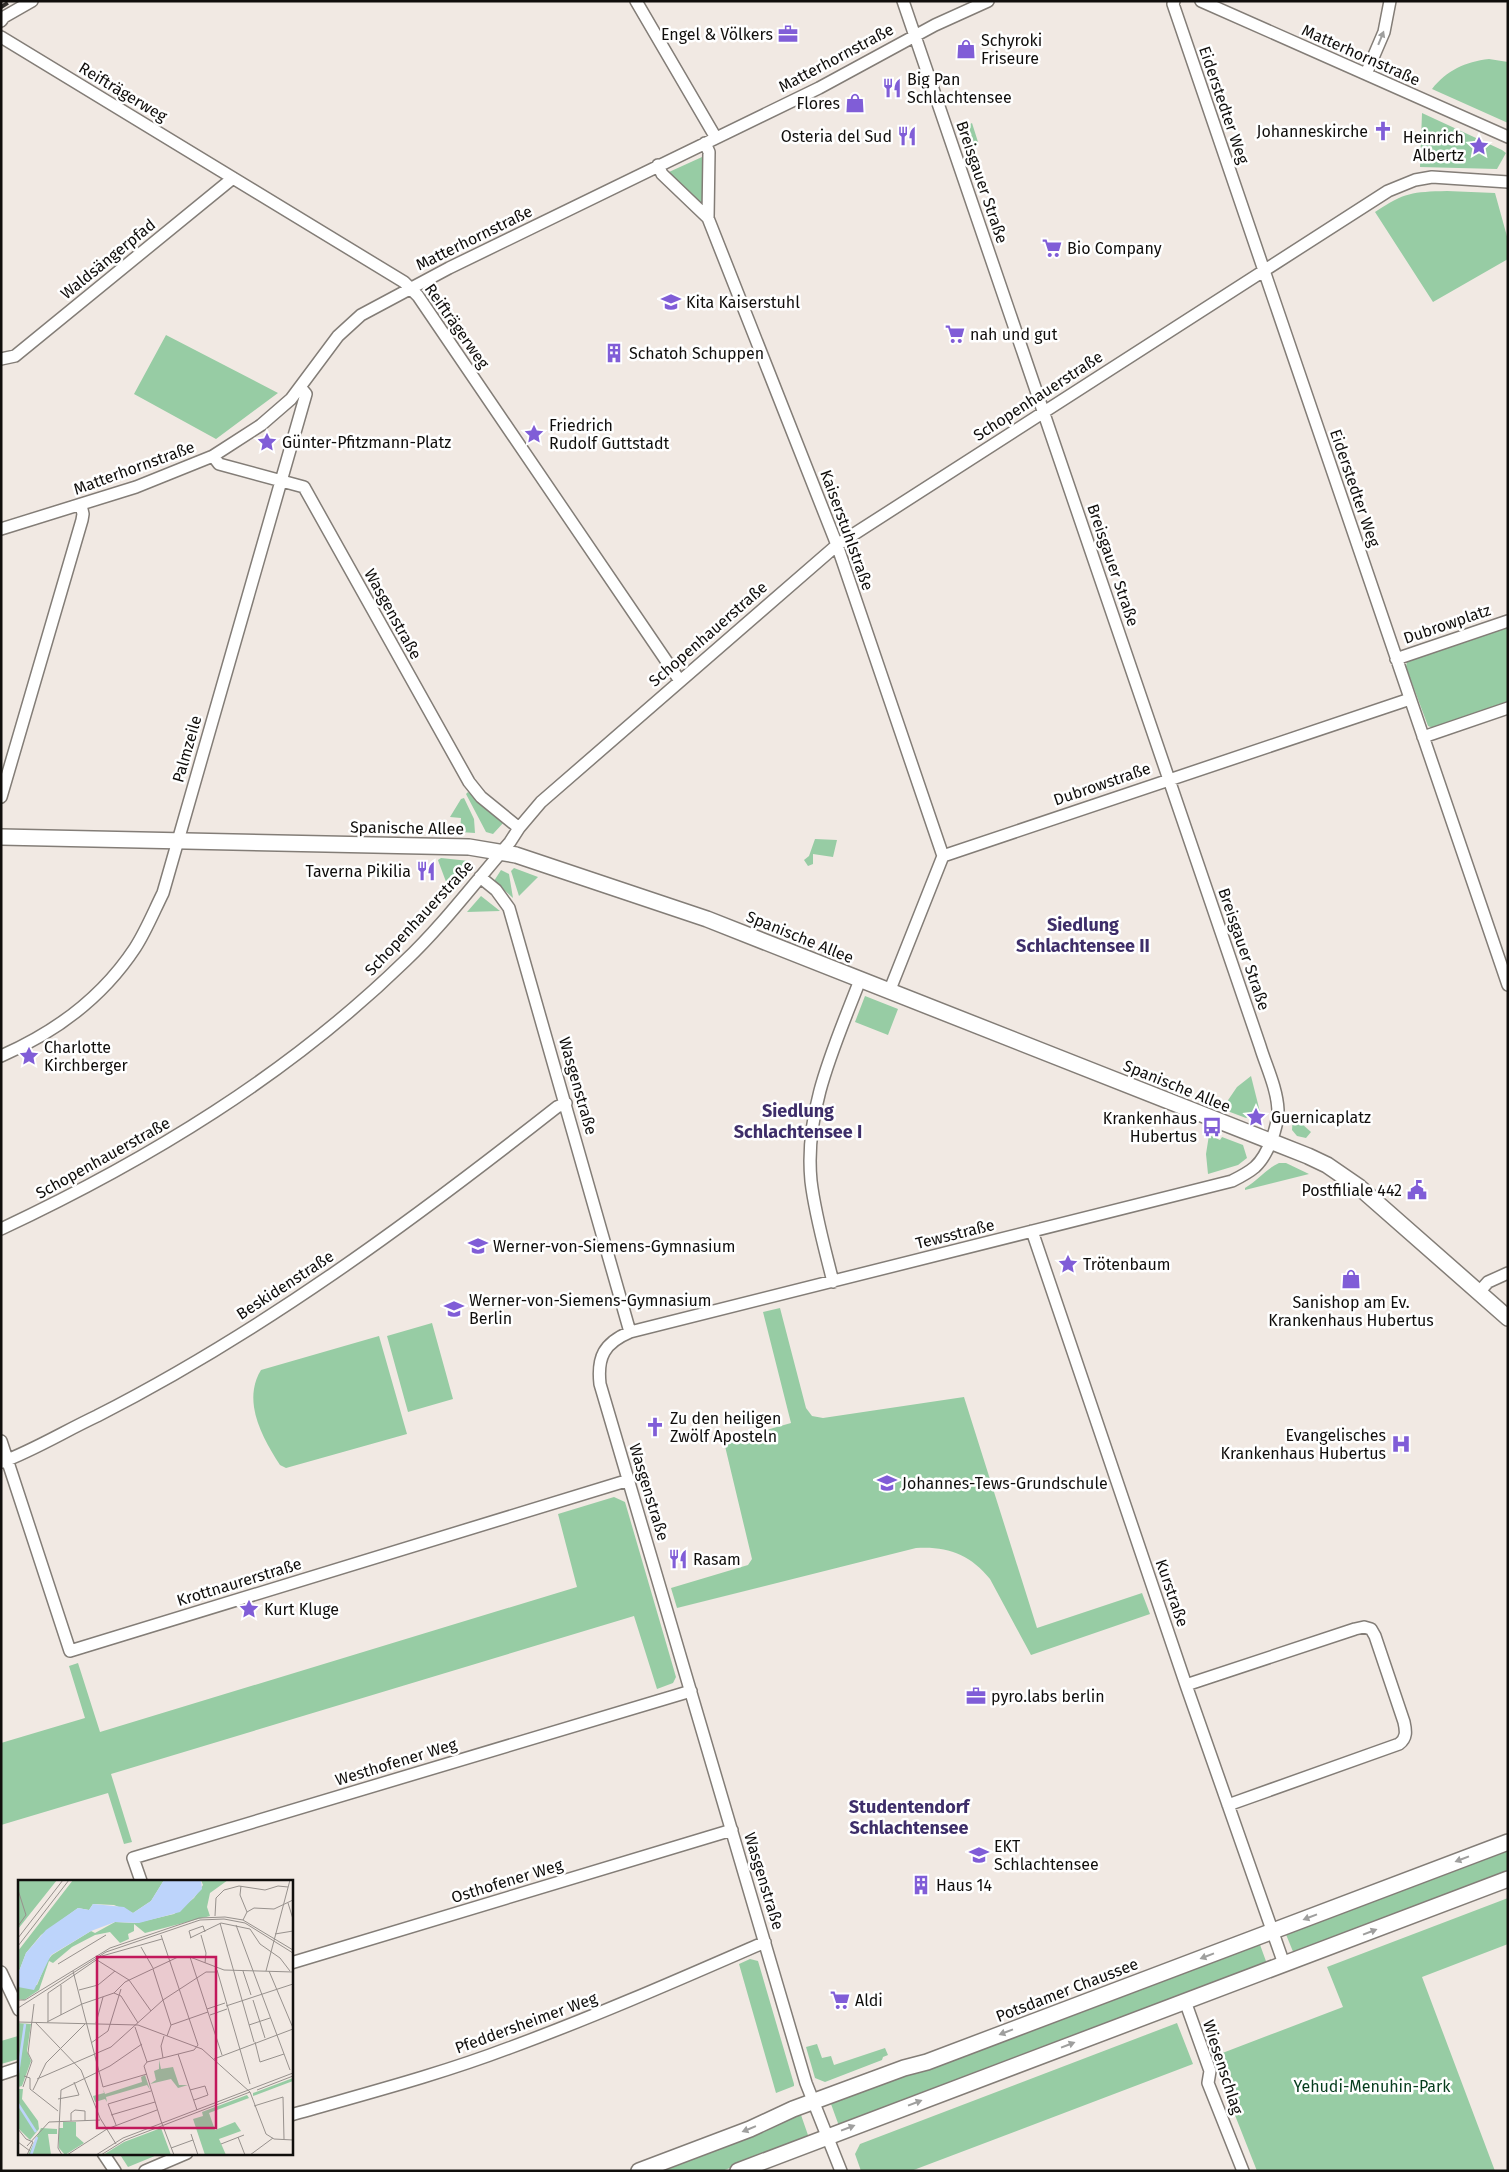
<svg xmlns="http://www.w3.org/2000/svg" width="1509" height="2172" font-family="'Fira Sans',sans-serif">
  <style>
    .green { fill: #97cca4 }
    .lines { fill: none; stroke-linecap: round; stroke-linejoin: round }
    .minor-casing { stroke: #837d77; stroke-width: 14 }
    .major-casing { stroke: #837d77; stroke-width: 18 }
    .minor { stroke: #fff; stroke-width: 11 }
    .major { stroke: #fff; stroke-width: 15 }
    .rail { stroke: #33302d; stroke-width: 4; stroke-dasharray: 8 4; stroke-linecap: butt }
    .oneway { fill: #9f9f9e }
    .labels { text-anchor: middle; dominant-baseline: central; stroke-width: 5; stroke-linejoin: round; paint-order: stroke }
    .poi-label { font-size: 16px; fill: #100e0c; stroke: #fff; text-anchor: start }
    .street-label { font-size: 16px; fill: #100e0c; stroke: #fff }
    .park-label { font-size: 16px; fill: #053c1c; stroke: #fff }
    .neighbourhood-label { font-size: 18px; font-weight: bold; fill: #3e2e69; stroke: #fff }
    .inset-river { fill: none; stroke: #bdd4fb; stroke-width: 2.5 }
    .inset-road { fill: none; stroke: #97918d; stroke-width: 1 }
    .view { fill: #c2185b; fill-opacity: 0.15; stroke: #c2185b; stroke-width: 2.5 }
    .inset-edge { fill: none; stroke: #100e0c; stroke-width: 2.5 }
  </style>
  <rect width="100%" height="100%" fill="#f1e9e3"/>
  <path class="green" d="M1489,59l19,3v61l-76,-34c15,-19 33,-27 57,-30z
    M1422,113l80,37 4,3 -9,16 -77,-2z
    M972,123l6,19v2l-7,2 -7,-19z
    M702,157l1,46 -3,1 -31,-32z
    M1447,191l48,2 13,47v19l-75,43 -58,-90c30,-20 37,-20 72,-21z
    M166,335l112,58 -62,46 -82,-45z
    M1508,626v77l-75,25 -5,-2 -22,-59 1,-6z
    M468,792l36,30 -11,12 -7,-2 -20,-38z
    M464,798l10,21 1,14 -15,-1 1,-14 -11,-1 11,-18z
    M815,839l22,1 -4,17 -20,-3v10l-5,2 -4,-6 5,-4z
    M441,858l28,3 -2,13 -15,18 -4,-5 -9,-24 -1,-3z
    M514,868l24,9 -19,19 -7,-22 -1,-3z
    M501,870l8,4 4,24 -19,-17z
    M481,896l19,15 -33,1z
    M865,996l33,13 -10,26 -33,-13z
    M1251,1076l9,36 -14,6 -24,-9 15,-22z
    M1293,1116l18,16 -5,6 -9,-2 -5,-6z
    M1209,1135l11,5 2,-3 21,8 4,13 -9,7 -30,9 -2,-20z
    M1279,1163h7l23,11 -64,16v-2c13,-8 21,-19 34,-25z
    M780,1308l26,100 6,8 11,2 141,-21 73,231 105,-35 8,21 -119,41 -41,-76c-20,-25 -43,-33 -74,-31l-239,60 -6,-20 77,-23 4,-6 -28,-117 67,-19 -28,-111z
    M432,1323l21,76 -45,13 -21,-76z
    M379,1336l28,98 -121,34 -6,-3c-18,-28 -38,-64 -19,-95z
    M614,1497l11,5 51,175 -3,6 -16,6 -23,-73 -523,158 21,68 -8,2 -16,-51 -107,32v-82l84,-25 -16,-52 9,-3 22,69 477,-145 -19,-73z
    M1508,1848v25l-214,81 -9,-22z
    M1508,1898v46l-86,33 73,194h-238l-45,-114 131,-50 -16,-40z
    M1259,1942l8,22 -428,162 -8,-22z
    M750,1959l8,2 36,123v2l-18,7 -37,-129z
    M1177,2023l16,41 -282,107h-50l-6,-17 5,-10z
    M18,2036l1,23 -18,5v-23z
    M817,2044l5,14 9,-2 3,9 51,-17 3,7 -5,2 -1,3 -57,22 -10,-4 -9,-31z
    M801,2115l8,23 -87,33h-68z
    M119,2153h43l-34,14z"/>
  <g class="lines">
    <defs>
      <path id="minor" d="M636,1l80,137
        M1174,1l-1,3 335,981
        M1201,1l307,136
        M1,21l3,-4 28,-16
        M1,37l403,245 14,14 262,385
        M1366,74l18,-42 6,-31
        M705,143l4,9 -1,66 129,327 106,311
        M658,165l4,9 46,44
        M1,359l14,-3 218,-178
        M213,456l6,8 85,23 165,295 12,15 38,31
        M1,529l135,-42 77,-31 48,-31 30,-26 47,-63 23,-21 88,-47 370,-180 116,-63 53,-24
        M1396,659l112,-38
        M1423,737l85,-29
        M1,797l81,-277 1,-6 -2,-9
        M480,877l16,13 13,18 121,424
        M889,992l54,-136 467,-157
        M1,1056c55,-24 101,-58 134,-108 11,-17 19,-37 28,-55l143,-499 -5,-6
        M1,1229c147,-69 287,-154 404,-268 38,-36 70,-79 105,-119l9,-14 22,-26 296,-257 551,-354 27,-11 17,-3 76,5
        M1032,1231l154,454 98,279
        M833,1282c-8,-33 -18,-67 -22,-101 -7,-71 24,-136 49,-201
        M1479,1292l9,-10 20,-9
        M1,1441l69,210 559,-171
        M2,1462c32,-12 63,-31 95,-46 165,-84 315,-195 460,-309l9,-4
        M1186,1685l169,-56 9,-2 7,2 4,7 29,86c2,9 3,16 -5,22l-171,61
        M141,1881l-8,-23 558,-167
        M291,1963l441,-133
        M1,1972l18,38
        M1185,2001l25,70 -2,12 35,88
        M1,2074l18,-6
        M291,2115c73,-21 147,-40 218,-67 87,-32 171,-69 256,-106
        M103,2153l12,18
        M145,2171l42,-18
        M841,2171l-35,-88 -206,-699c-3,-27 4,-41 30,-52l602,-151c8,-4 16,-8 23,-14 13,-12 23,-40 23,-57 -1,-22 -12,-44 -18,-64l-357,-1045"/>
      <path id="major" d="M1,837l468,10 47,8 191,64 601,237 19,9 32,22 149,131
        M639,2171l111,-42 43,-20 111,-41 23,-6 581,-220
        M738,2171l770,-292"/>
    </defs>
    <use href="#minor" class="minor-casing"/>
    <use href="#major" class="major-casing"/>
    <use href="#minor" class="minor"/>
    <use href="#major" class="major"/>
    <path class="rail" d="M1,7l10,-6"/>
  </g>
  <defs><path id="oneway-solid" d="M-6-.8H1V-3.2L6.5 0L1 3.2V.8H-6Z" transform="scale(1.25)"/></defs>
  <g class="oneway">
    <use href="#oneway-solid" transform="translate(1381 38) rotate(-68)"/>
    <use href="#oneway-solid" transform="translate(1462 1859) rotate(159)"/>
    <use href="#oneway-solid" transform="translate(1310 1917) rotate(159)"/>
    <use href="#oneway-solid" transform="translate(1370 1932) rotate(-21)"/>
    <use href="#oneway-solid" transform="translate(1207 1956) rotate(159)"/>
    <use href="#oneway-solid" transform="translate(1006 2032) rotate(159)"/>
    <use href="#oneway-solid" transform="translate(1068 2045) rotate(-21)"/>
    <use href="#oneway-solid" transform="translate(915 2103) rotate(-21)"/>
    <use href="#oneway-solid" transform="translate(848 2128) rotate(-21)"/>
    <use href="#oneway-solid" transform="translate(749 2129) rotate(158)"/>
  </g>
  <defs>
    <symbol id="office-bare" viewBox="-9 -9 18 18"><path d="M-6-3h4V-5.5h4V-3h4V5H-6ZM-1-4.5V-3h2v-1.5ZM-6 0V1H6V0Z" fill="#805dd7" stroke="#fff" stroke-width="2.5" paint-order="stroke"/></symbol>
    <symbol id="shop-bare" viewBox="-9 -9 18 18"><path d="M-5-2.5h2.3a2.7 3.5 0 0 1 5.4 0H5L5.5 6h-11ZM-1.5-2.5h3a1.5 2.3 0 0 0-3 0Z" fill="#805dd7" stroke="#fff" stroke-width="2.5" paint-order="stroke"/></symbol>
    <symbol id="restaurant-bare" viewBox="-9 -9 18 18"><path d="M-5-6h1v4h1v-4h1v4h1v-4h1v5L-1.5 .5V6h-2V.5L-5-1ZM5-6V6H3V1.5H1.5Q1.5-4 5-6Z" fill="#805dd7" stroke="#fff" stroke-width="2.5" paint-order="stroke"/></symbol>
    <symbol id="church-bare" viewBox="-9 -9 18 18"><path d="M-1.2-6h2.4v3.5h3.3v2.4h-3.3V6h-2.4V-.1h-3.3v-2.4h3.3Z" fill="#805dd7" stroke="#fff" stroke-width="2.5" paint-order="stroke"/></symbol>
    <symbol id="sight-bare" viewBox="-9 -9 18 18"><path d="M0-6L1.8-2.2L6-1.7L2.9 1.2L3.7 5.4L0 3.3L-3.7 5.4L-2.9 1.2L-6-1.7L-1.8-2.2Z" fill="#805dd7" stroke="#fff" stroke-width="2.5" paint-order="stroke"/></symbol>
    <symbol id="supermarket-bare" viewBox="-9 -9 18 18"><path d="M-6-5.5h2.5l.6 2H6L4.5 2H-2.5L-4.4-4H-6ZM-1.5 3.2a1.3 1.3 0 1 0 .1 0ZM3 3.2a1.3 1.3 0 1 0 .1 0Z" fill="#805dd7" stroke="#fff" stroke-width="2.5" paint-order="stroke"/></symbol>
    <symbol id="school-bare" viewBox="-9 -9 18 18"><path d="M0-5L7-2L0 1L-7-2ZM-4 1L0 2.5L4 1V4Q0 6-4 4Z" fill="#805dd7" stroke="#fff" stroke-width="2.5" paint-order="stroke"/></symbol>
    <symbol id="building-bare" viewBox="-9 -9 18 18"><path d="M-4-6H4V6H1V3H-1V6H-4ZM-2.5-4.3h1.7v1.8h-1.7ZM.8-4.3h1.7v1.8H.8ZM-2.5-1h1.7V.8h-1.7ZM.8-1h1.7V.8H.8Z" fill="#805dd7" stroke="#fff" stroke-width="2.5" paint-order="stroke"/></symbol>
    <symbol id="bus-bare" viewBox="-9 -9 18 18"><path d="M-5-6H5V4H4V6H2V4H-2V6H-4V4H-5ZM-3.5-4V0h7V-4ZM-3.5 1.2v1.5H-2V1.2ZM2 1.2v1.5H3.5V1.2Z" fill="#805dd7" stroke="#fff" stroke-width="2.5" paint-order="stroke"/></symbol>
    <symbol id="civic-bare" viewBox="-9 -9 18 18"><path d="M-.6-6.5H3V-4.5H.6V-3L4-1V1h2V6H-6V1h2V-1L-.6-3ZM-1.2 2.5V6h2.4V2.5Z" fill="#805dd7" stroke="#fff" stroke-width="2.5" paint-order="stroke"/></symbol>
    <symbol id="hospital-bare" viewBox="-9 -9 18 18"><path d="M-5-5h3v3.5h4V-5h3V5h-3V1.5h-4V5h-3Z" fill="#805dd7" stroke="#fff" stroke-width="2.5" paint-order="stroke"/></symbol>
  </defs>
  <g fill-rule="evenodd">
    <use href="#office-bare" x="774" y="20" width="28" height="28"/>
    <use href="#shop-bare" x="952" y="35" width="28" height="28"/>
    <use href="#restaurant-bare" x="878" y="74" width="28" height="28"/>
    <use href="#shop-bare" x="841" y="89" width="28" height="28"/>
    <use href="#church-bare" x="1369" y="117" width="28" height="28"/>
    <use href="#restaurant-bare" x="893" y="122" width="28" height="28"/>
    <use href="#sight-bare" x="1465" y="132" width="28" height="28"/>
    <use href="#supermarket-bare" x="1038" y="234" width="28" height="28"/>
    <use href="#school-bare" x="657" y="288" width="28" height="28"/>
    <use href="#supermarket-bare" x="941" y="320" width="28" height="28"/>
    <use href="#building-bare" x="600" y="339" width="28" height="28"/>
    <use href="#sight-bare" x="520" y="420" width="28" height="28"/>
    <use href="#sight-bare" x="253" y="428" width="28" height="28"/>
    <use href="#restaurant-bare" x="412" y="857" width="28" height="28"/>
    <use href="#sight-bare" x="15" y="1042" width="28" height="28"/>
    <use href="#sight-bare" x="1242" y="1103" width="28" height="28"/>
    <use href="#bus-bare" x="1198" y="1113" width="28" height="28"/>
    <use href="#civic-bare" x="1403" y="1176" width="28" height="28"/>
    <use href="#school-bare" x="464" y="1232" width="28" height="28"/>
    <use href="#sight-bare" x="1054" y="1250" width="28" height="28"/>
    <use href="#shop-bare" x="1337" y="1265" width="28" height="28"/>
    <use href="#school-bare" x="440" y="1295" width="28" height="28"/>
    <use href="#church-bare" x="641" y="1413" width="28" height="28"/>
    <use href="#hospital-bare" x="1387" y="1430" width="28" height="28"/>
    <use href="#school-bare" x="873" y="1469" width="28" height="28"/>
    <use href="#restaurant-bare" x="664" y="1545" width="28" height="28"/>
    <use href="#sight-bare" x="235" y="1595" width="28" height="28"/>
    <use href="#office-bare" x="962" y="1682" width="28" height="28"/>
    <use href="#school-bare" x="965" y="1841" width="28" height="28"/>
    <use href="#building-bare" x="907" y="1871" width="28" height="28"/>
    <use href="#supermarket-bare" x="826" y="1986" width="28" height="28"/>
  </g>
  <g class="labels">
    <g class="poi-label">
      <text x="773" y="34" text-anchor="end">Engel &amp; Völkers</text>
      <text x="981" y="40">Schyroki<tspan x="981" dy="18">Friseure</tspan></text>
      <text x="907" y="79">Big Pan<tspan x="907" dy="18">Schlachtensee</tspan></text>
      <text x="840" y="103" text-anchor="end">Flores</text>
      <text x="1368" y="131" text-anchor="end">Johanneskirche</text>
      <text x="892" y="136" text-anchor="end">Osteria del Sud</text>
      <text x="1464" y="137" text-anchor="end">Heinrich<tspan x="1464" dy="18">Albertz</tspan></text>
      <text x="1067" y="248">Bio Company</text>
      <text x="686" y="302">Kita Kaiserstuhl</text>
      <text x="970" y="334">nah und gut</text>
      <text x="629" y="353">Schatoh Schuppen</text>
      <text x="549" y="425">Friedrich<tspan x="549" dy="18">Rudolf Guttstadt</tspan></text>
      <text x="282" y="442">Günter-Pfitzmann-Platz</text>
      <text x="411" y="871" text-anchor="end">Taverna Pikilia</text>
      <text x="44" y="1047">Charlotte<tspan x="44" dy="18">Kirchberger</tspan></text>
      <text x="1271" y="1117">Guernicaplatz</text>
      <text x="1197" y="1118" text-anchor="end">Krankenhaus<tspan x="1197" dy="18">Hubertus</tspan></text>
      <text x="1402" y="1190" text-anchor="end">Postfiliale 442</text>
      <text x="493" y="1246">Werner-von-Siemens-Gymnasium</text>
      <text x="1083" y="1264">Trötenbaum</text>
      <text x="469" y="1300">Werner-von-Siemens-Gymnasium<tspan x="469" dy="18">Berlin</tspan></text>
      <text x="1351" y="1302" text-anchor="middle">Sanishop am Ev.<tspan x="1351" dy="18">Krankenhaus Hubertus</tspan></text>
      <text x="670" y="1418">Zu den heiligen<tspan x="670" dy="18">Zwölf Aposteln</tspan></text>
      <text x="1386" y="1435" text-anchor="end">Evangelisches<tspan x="1386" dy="18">Krankenhaus Hubertus</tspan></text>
      <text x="902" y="1483">Johannes-Tews-Grundschule</text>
      <text x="693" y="1559">Rasam</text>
      <text x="264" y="1609">Kurt Kluge</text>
      <text x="991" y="1696">pyro.labs berlin</text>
      <text x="994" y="1846">EKT<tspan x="994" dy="18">Schlachtensee</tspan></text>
      <text x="936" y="1885">Haus 14</text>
      <text x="855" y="2000">Aldi</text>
    </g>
    <g class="street-label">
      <text transform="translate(1361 55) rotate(24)">Matterhornstraße</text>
      <text transform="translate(836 58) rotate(-28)">Matterhornstraße</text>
      <text transform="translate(123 92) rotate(31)">Reifträgerweg</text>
      <text transform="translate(1224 105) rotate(71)">Eiderstedter Weg</text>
      <text transform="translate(982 182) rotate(71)">Breisgauer Straße</text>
      <text transform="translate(474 238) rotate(-26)">Matterhornstraße</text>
      <text transform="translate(108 259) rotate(-39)">Waldsängerpfad</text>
      <text transform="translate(457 326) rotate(55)">Reifträgerweg</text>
      <text transform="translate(1038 396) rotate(-33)">Schopenhauerstraße</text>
      <text transform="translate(134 468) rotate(-20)">Matterhornstraße</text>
      <text transform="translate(1355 488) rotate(71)">Eiderstedter Weg</text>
      <text transform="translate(847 530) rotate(70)">Kaiserstuhlstraße</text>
      <text transform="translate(1113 565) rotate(71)">Breisgauer Straße</text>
      <text transform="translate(393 614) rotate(61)">Wasgenstraße</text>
      <text transform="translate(1447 624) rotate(-19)">Dubrowplatz</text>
      <text transform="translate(708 634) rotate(-41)">Schopenhauerstraße</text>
      <text transform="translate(187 749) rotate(-74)">Palmzeile</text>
      <text transform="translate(1102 784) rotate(-19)">Dubrowstraße</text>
      <text transform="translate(407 828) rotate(1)">Spanische Allee</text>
      <text transform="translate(419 918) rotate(-47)">Schopenhauerstraße</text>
      <text transform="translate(800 937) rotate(22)">Spanische Allee</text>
      <text transform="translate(1244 949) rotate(71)">Breisgauer Straße</text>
      <text transform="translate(578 1086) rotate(74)">Wasgenstraße</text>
      <text transform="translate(1177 1086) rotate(22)">Spanische Allee</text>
      <text transform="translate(103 1158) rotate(-29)">Schopenhauerstraße</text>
      <text transform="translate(955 1234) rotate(-14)">Tewsstraße</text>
      <text transform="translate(285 1285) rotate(-33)">Beskidenstraße</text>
      <text transform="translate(649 1492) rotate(73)">Wasgenstraße</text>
      <text transform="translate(239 1582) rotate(-17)">Krottnaurerstraße</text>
      <text transform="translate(1172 1593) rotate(71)">Kurstraße</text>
      <text transform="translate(396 1762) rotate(-17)">Westhofener Weg</text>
      <text transform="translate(507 1881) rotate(-17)">Osthofener Weg</text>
      <text transform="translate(764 1881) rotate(73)">Wasgenstraße</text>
      <text transform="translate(1067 1990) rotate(-21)">Potsdamer Chaussee</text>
      <text transform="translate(526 2023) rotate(-20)">Pfeddersheimer Weg</text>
      <text transform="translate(1223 2067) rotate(72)">Wiesenschlag</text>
    </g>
    <g class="park-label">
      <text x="1372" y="2086">Yehudi-Menuhin-Park</text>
    </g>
    <g class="neighbourhood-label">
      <text x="1083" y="925">Siedlung<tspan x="1083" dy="21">Schlachtensee II</tspan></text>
      <text x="798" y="1111">Siedlung<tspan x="798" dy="21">Schlachtensee I</tspan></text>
      <text x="909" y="1807">Studentendorf<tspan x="909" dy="21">Schlachtensee</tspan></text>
    </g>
  </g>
  <g transform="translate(18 1880)">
    <rect width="275" height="275" fill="#f1e9e3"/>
    <path d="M0,0h39l-39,49zM55,0h91l-13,21 -18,12 -19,-8 -21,-1 -4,6 -11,-2 -37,27 -15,18 -8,21v-23zM183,0h27l-18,13 -3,14 3,9 -65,17 -11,-9v7l-6,3 1,5 -9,4 -10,-11 -15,3 -23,12 -19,16 -4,-2 -10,29 -15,10 -6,-1v-12l19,-2 10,-24 5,-6 39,-24 4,2 20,-11 21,1 38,-9 20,-16 9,-13zM0,143l13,1 -4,27 4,10 -9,25 -4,1zM141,180l2,9 12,-2 6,18h9l-10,3 -7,-9 -21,5 6,-4 -2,-9 5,-2zM127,195l5,15 -3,-5 -41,12 1,5 -2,-3 -10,3 -2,-6 11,-3 -1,-4 2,5 37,-12 -1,-5zM275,198v3l-40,15v-3zM0,209h5l-1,10 16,22 1,8 -9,11 -12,-12zM229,215l2,3 -40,15 6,17 20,-8 6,9 -22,8 7,16h-21l-12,-36 10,-3 -1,-4zM45,242h13v14l8,7 -19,12 -6,-7v-20h4zM23,248l16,1v5h-9l3,21h-23zM143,248l10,27h-68l21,-13z" fill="#97cca4"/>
    <path d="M146,0h37l1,9 -22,23 -41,11 -24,-1 -24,9 -40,24 -17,35 -16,-3v-13l8,-21 20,-23 32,-22 11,2 4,-6 31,3 9,6 18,-12z" fill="#bdd4fb"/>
    <path class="inset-river" d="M0,193l7,-49M0,224l18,28M13,275l6,-18"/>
    <path class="inset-road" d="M223,6l-1,9 7,17 -4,8M0,10l8,25 -8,11M270,23l5,16M229,32l7,-4 20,1 19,-9M197,36l1,-18 8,-8 15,-4 26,4 13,-4 10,1M202,43l34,119M218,45l54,145M257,54l18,-3M183,55l5,18 -1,10M0,58l45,-58M172,58l31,-15 29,6 10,15 20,14 10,13M173,58l-2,-7 14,-5 2,6M0,66l51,-66M123,67l12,21M172,77l32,98M79,80l32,20 22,31M40,84l48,-29M135,89l18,56M199,90l33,114M55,91l30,116 44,-13M225,91l8,24M248,91l24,-91M251,91l24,57M43,105v30M61,110l19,-5 17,-14M96,113l7,3 17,27M0,120h7l85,-52 89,-30 26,-1 18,3 50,30M235,120l12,38M208,126l67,-22M0,128l88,-56 94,-32 24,-1 21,4 48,30M189,129l18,-6M192,135l17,-6M30,141v-28l54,-37 60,-17M0,142l120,3 64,24 48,43M17,142l46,48 19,48 16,26M29,142l35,-18 32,-11 11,-11 53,-25h12l34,13 69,2M78,143l7,-26M231,145l21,-7M117,147l12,35M149,156l4,-11 37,-13M237,162l5,20 24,-8M73,163l17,-12 13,-42M160,174l19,56M145,178l-2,-12 3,-10M196,179l79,-30M129,182l47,-12 4,-5 -37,-110M129,182l-3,4 17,55 13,34M6,196l6,2v11l28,22M19,199l74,-32 52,-47 43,-28h10M5,207l9,-26 -4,-8 6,-49M15,210l13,-27 39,-39M172,210l15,-4 3,9 -14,5M239,210l36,-14M232,212l16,42 8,5 19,1M40,219l21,-4 -5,-13M236,226l29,-9 1,42M93,235l44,-13M53,241v-8l4,-3 10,1v10M98,245l-8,-21 43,-13M0,249l8,10 7,3 -6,13M173,254l7,21M220,257l7,18M0,262l12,9M203,264l23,-9M9,266l22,-24 51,-2M153,268l22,-8M44,275l-4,-7 3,-58 49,-24 32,-22M49,275l40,-26 50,-19M78,275l27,-17 170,-65M83,275l24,-15 125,-48M232,275l23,-17"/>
    <path class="view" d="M79,77h119v171h-119z"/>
    <rect width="275" height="275" class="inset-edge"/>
  </g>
  <rect width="1509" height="2172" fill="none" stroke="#100e0c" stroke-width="5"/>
</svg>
